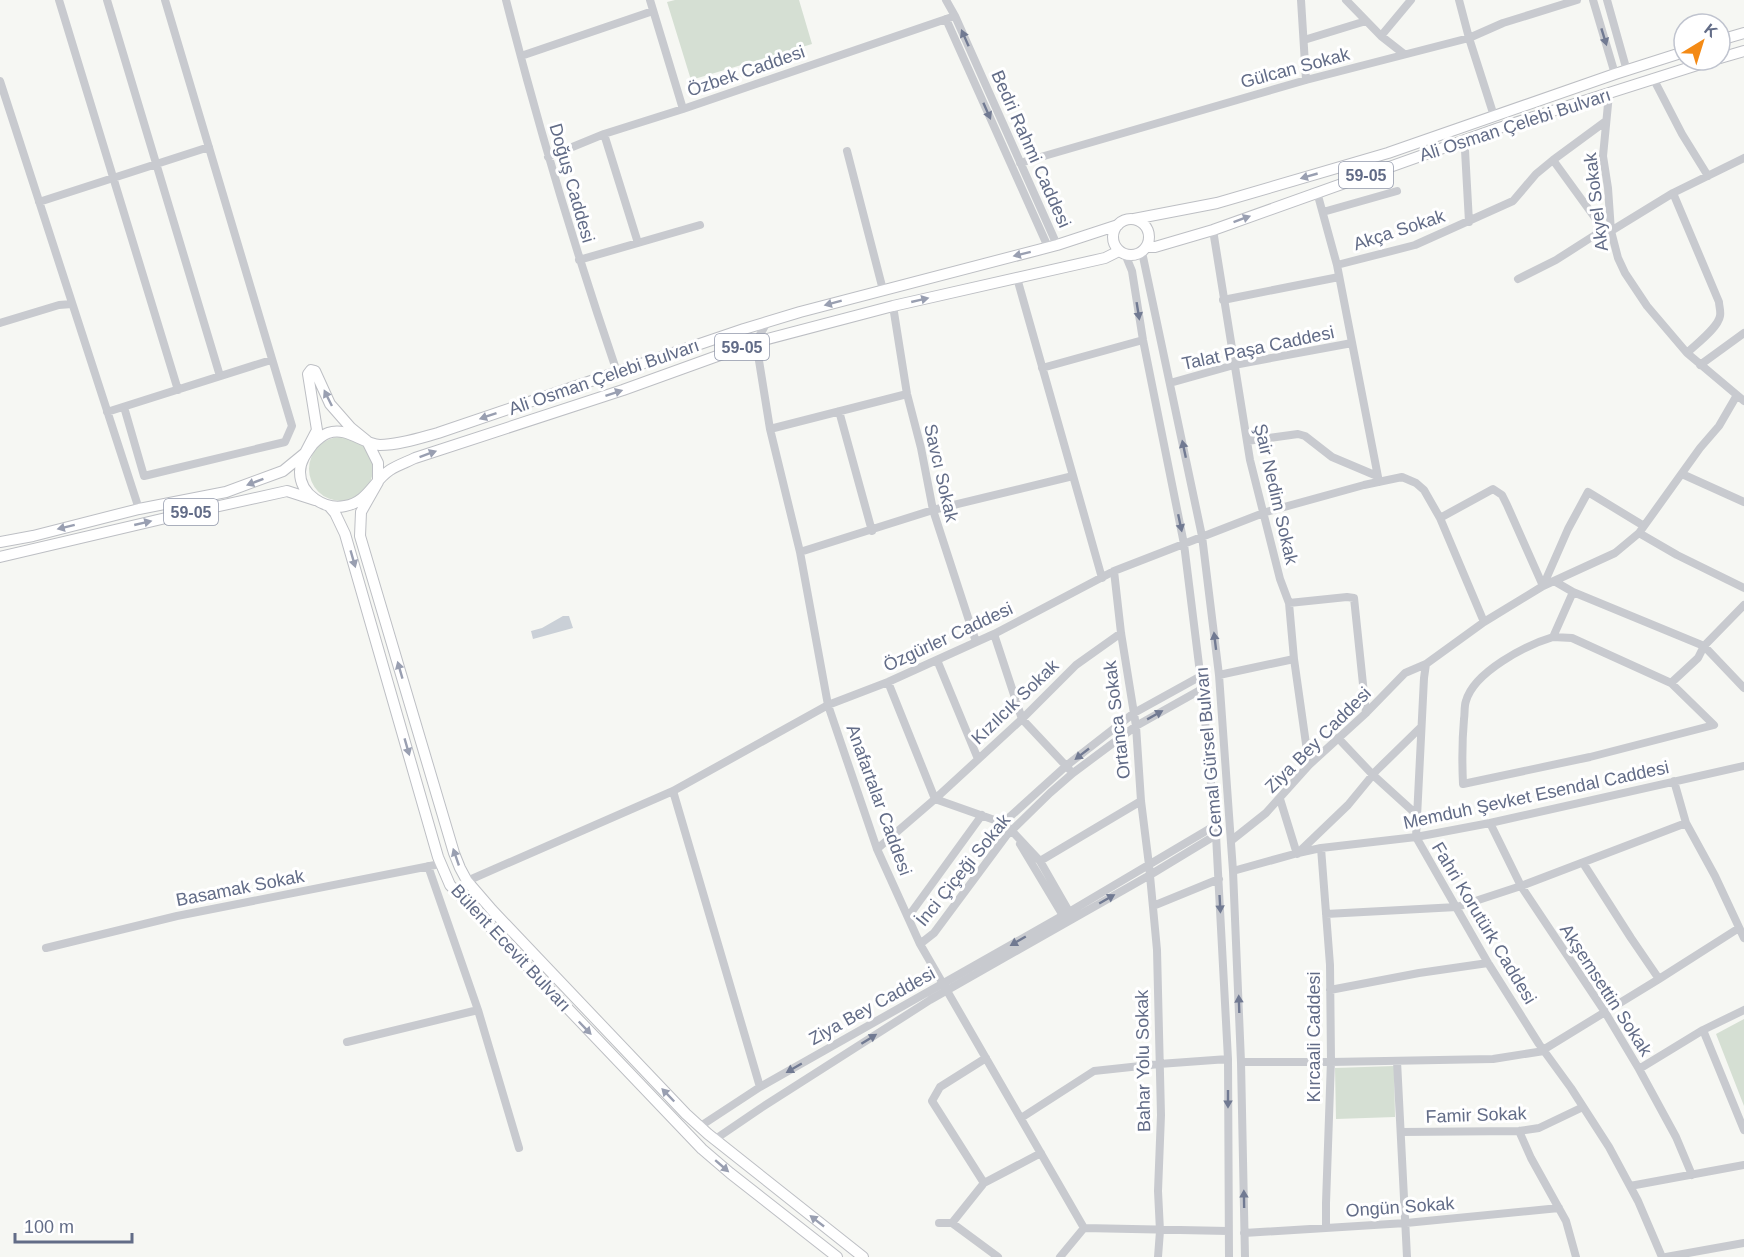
<svg xmlns="http://www.w3.org/2000/svg" width="1744" height="1257" font-family="Arial,sans-serif">
  <style>
    .green { fill: #d5dfd3 }
    .water { fill: #cad0d7 }
    .lines { fill: none; stroke-linecap: round; stroke-linejoin: round }
    .major-casing { stroke: #bdbfc4; stroke-width: 12 }
    .minor { stroke: #c8cacf; stroke-width: 8 }
    .major { stroke: #fff; stroke-width: 10 }
    .oneway { fill: #717a92 }
    .oneway2 { fill: #999fb1 }
    .labels { text-anchor: middle; dominant-baseline: central; stroke-width: 6; stroke-linejoin: round; paint-order: stroke }
    .shield { fill: #fff; stroke: #9198ab; stroke-width: 1.5 }
    .shield-label { font-size: 16px; font-weight: bold; fill: #626c87 }
    .street-label { font-size: 18px; fill: #626c87; stroke: #fff }
  </style>
  <rect width="100%" height="100%" fill="#f6f7f3"/>
  <path class="green" d="M675,0h124l13,44 -121,36 -24,-78z
    M309 469a32 32 0 1 1 64 0a32 32 0 1 1-64 0Z
    M1744,1019v87l-28,-72z
    M1394,1066l1,51 -59,2 -1,-51z"/>
  <path class="water" d="M563,616h6l4,12 -40,11 -2,-8 11,-3z"/>
  <g class="lines">
    <defs>
      <path id="major" d="M1720,40l24,-7
        M1720,58l24,-7
        M1113 237a18 18 0 1 1 36 0a18 18 0 1 1-36 0Z
        M1134,219l83,-16 171,-50 227,-79 69,-22
        M1118,225l-61,20 -257,67 -56,17 -306,104c-18,5 -39,12 -58,12 -18,-1 -33,-19 -52,-12 -6,2 -11,7 -15,11 -6,8 -13,17 -13,28 0,23 25,38 45,34 23,-4 28,-25 45,-36 8,-5 17,-8 25,-12l208,-68 133,-48 137,-36 212,-48 14,-7
        M1146,247h9l58,-17 286,-102 214,-68
        M329,506l6,7 10,21 93,323 12,28 252,264 28,24 107,84
        M0,542l33,-6 106,-27 87,-17 57,-21 22,-18 12,-23 -9,-56 3,-4 4,1 15,33 21,24 16,13 11,22v19l-17,30 -1,24 94,317 6,15 7,13 25,29 194,204 22,20 155,123
        M0,557l183,-43 104,-23 28,9"/>
    </defs>
    <use href="#major" class="major-casing"/>
    <path class="minor" d="M59,0l119,390
      M107,0l113,376
      M506,0c32,126 69,249 111,372
      M650,0l33,109
      M946,0l9,16 102,229
      M1301,0l5,80
      M1346,0l35,36 23,18
      M1459,0l10,38 25,78
      M1593,0l22,74
      M1607,0l20,71
      M946,19l102,228
      M1381,36l30,-36
      M1304,40l62,-19
      M521,56l132,-45
      M1653,78l29,56 26,42
      M0,81l139,428
      M1609,94l-6,62 5,32 3,43 7,27 7,15 22,33 40,47 57,48
      M604,134l34,109
      M1466,141l-1,9 4,72
      M847,151l36,139
      M548,157l56,-23 79,-25 272,-93
      M1553,160l45,62 13,9
      M1020,163l286,-83 163,-42 34,-15 74,-23
      M1317,192l20,73 42,217
      M1673,193l46,109c0,4 2,9 1,14 -2,12 -24,28 -33,37
      M39,202l170,-55
      M1323,212l74,-21
      M1213,230l37,230 30,119 9,24 5,56 15,106
      M1142,252l60,284 17,139 14,196 8,191 4,195
      M1125,254l7,17 11,69 41,204 18,145 14,146 12,224 1,198
      M579,260l121,-35
      M1337,265l78,-20 98,-44 23,-27 17,-14 53,-39
      M1017,278l85,300
      M1518,279l38,-19 39,-25 16,-4 62,-38 71,-35
      M1223,300l116,-23
      M893,306l14,88 14,54 12,62 43,132
      M767,322l-11,20 14,87 30,123 28,153 49,144 43,95 164,284
      M0,323l59,-18 13,-1
      M1700,365l44,-32
      M1042,368l101,-28
      M1170,383l64,-18 118,-22
      M124,407l20,69 141,-34 7,-16 -127,-426
      M839,411l33,120
      M107,412l164,-52
      M770,429l137,-35
      M1247,441l51,-7 7,2 27,21 45,19
      M1682,474l62,28
      M1440,518l53,-29 9,6 5,10 36,81
      M1639,533l38,22 67,33
      M800,552l133,-42 140,-34
      M1114,571l7,62 15,93 5,75 8,64 8,85 4,165 -3,76 2,40 -2,26
      M1554,581l19,11 131,54 40,42
      M1543,586l25,-57 20,-37 56,34
      M1289,603l58,-6 7,1 12,115
      M994,634l28,85 47,50
      M1553,637l19,1 99,45 43,42 -124,32 -127,27c-1,-22 -1,-43 1,-65 1,-6 0,-13 2,-18 8,-29 60,-56 87,-64z
      M1553,637l20,-45
      M937,660l41,99
      M1219,675l75,-16
      M888,682l47,117
      M1671,683l27,-25 6,-12 40,-41
      M1338,738l35,37 43,39
      M1674,781l12,42 29,53 29,62
      M673,791l87,296
      M935,799l68,24 8,7 29,31 31,54
      M1280,799l17,55
      M1003,823l63,-57 68,-53 67,-37
      M1490,823l31,63 84,126 34,57 37,68 16,38
      M1232,840l34,-27 43,-48 57,-52 39,-40 21,-9
      M1020,844l45,75
      M1321,848l9,117 1,95 -5,143v24
      M877,849l58,-50 87,-80 54,-54 45,-32
      M1299,852l49,-47 28,-34 45,-44
      M1040,861l101,-60
      M1583,863l48,75 28,41
      M428,866l50,144
      M1233,871l65,-18 23,-5 95,-11 74,-14 254,-57
      M467,881l206,-90 155,-86 60,-23 106,-48 120,-63 152,-59 98,-27 38,-8 14,6 8,7 16,28 44,104
      M1153,906l66,-27
      M1326,914l131,-7 64,-21 165,-63
      M908,917l74,-102
      M920,944l14,-11 72,-97 44,-43 23,-20 63,-47 66,-37
      M46,948l131,-32 263,-52
      M1330,990l89,-17 69,-10
      M1703,1030l41,100
      M347,1042l131,-32 41,138
      M1543,1050l116,-71 80,-51
      M1397,1061l10,196
      M1241,1062h90l162,-3 51,-8
      M1639,1069l64,-39 41,-20
      M1021,1118l73,-47 65,-7 69,-5
      M699,1127l61,-40 309,-175 147,-87
      M1519,1131l12,27 35,63 10,36
      M1401,1132l118,-1 20,-3 44,-21
      M714,1140l47,-32 169,-108 220,-125 66,-40
      M984,1183l-52,-82 8,-14 46,-29
      M1630,1186l114,-21
      M939,1223h13l46,34
      M952,1223l32,-40 57,-30
      M1244,1233l162,-10 153,-15
      M1060,1257l24,-29 144,3
      M1662,1257l-24,-56 -29,-54 -38,-59 -32,-44 -51,-81 -72,-126 8,-159 2,-14 58,-42 59,-36 72,-33 24,-20 61,-85 19,-22 18,-31
      M1666,1257l78,-14"/>
    <use href="#major" class="major"/>
  </g>
  <defs><path id="oneway-solid" d="M-6-.8H1V-3.2L6.5 0L1 3.2V.8H-6Z" transform="scale(1.5)"/></defs>
  <g class="oneway">
    <use href="#oneway-solid" transform="translate(1604 37) rotate(73)"/>
    <use href="#oneway-solid" transform="translate(965 38) rotate(-114)"/>
    <use href="#oneway-solid" transform="translate(987 111) rotate(66)"/>
    <use href="#oneway-solid" transform="translate(1138 311) rotate(81)"/>
    <use href="#oneway-solid" transform="translate(1184 449) rotate(-102)"/>
    <use href="#oneway-solid" transform="translate(1180 523) rotate(78)"/>
    <use href="#oneway-solid" transform="translate(1215 641) rotate(-97)"/>
    <use href="#oneway-solid" transform="translate(1155 715) rotate(-29)"/>
    <use href="#oneway-solid" transform="translate(1082 754) rotate(142)"/>
    <use href="#oneway-solid" transform="translate(1107 899) rotate(-30)"/>
    <use href="#oneway-solid" transform="translate(1220 904) rotate(87)"/>
    <use href="#oneway-solid" transform="translate(1018 941) rotate(150)"/>
    <use href="#oneway-solid" transform="translate(1239 1004) rotate(-92)"/>
    <use href="#oneway-solid" transform="translate(869 1039) rotate(-32)"/>
    <use href="#oneway-solid" transform="translate(794 1068) rotate(150)"/>
    <use href="#oneway-solid" transform="translate(1228 1099) rotate(90)"/>
    <use href="#oneway-solid" transform="translate(1244 1199) rotate(-91)"/>
  </g>
  <g class="oneway2">
    <use href="#oneway-solid" transform="translate(1309 176) rotate(164)"/>
    <use href="#oneway-solid" transform="translate(1242 219) rotate(-20)"/>
    <use href="#oneway-solid" transform="translate(1022 254) rotate(166)"/>
    <use href="#oneway-solid" transform="translate(920 300) rotate(-13)"/>
    <use href="#oneway-solid" transform="translate(833 303) rotate(165)"/>
    <use href="#oneway-solid" transform="translate(614 393) rotate(-18)"/>
    <use href="#oneway-solid" transform="translate(328 398) rotate(-116)"/>
    <use href="#oneway-solid" transform="translate(488 416) rotate(161)"/>
    <use href="#oneway-solid" transform="translate(428 454) rotate(-20)"/>
    <use href="#oneway-solid" transform="translate(255 482) rotate(159)"/>
    <use href="#oneway-solid" transform="translate(143 523) rotate(-13)"/>
    <use href="#oneway-solid" transform="translate(66 527) rotate(166)"/>
    <use href="#oneway-solid" transform="translate(353 559) rotate(74)"/>
    <use href="#oneway-solid" transform="translate(400 670) rotate(-106)"/>
    <use href="#oneway-solid" transform="translate(407 747) rotate(74)"/>
    <use href="#oneway-solid" transform="translate(456 857) rotate(-109)"/>
    <use href="#oneway-solid" transform="translate(585 1028) rotate(46)"/>
    <use href="#oneway-solid" transform="translate(668 1095) rotate(-134)"/>
    <use href="#oneway-solid" transform="translate(722 1166) rotate(41)"/>
    <use href="#oneway-solid" transform="translate(817 1221) rotate(-142)"/>
  </g>
  <g class="labels">
    <g class="shield">
      <rect x="1339" y="162" width="54" height="26" rx="4.5"/>
      <rect x="715" y="334" width="54" height="26" rx="4.5"/>
      <rect x="164" y="499" width="54" height="26" rx="4.5"/>
    </g>
    <g class="shield-label">
      <text x="1366" y="175">59-05</text>
      <text x="742" y="347">59-05</text>
      <text x="191" y="512">59-05</text>
    </g>
    <g class="street-label">
      <text transform="translate(1295 68) rotate(-15)">Gülcan Sokak</text>
      <text transform="translate(746 71) rotate(-19)">Özbek Caddesi</text>
      <text transform="translate(1515 125) rotate(-18)">Ali Osman Çelebi Bulvarı</text>
      <text transform="translate(1031 149) rotate(66)">Bedri Rahmi Caddesi</text>
      <text transform="translate(572 183) rotate(74)">Doğuş Caddesi</text>
      <text transform="translate(1596 202) rotate(-97)">Akyel Sokak</text>
      <text transform="translate(1399 230) rotate(-18)">Akça Sokak</text>
      <text transform="translate(1258 348) rotate(-12)">Talat Paşa Caddesi</text>
      <text transform="translate(604 377) rotate(-19)">Ali Osman Çelebi Bulvarı</text>
      <text transform="translate(941 473) rotate(77)">Savcı Sokak</text>
      <text transform="translate(1276 494) rotate(77)">Şair Nedim Sokak</text>
      <text transform="translate(948 637) rotate(-25)">Özgürler Caddesi</text>
      <text transform="translate(1015 702) rotate(-44)">Kızılcık Sokak</text>
      <text transform="translate(1117 720) rotate(-97)">Ortanca Sokak</text>
      <text transform="translate(1318 740) rotate(-45)">Ziya Bey Caddesi</text>
      <text transform="translate(1209 752) rotate(-95)">Cemal Gürsel Bulvarı</text>
      <text transform="translate(1536 795) rotate(-12)">Memduh Şevket Esendal Caddesi</text>
      <text transform="translate(879 800) rotate(70)">Anafartalar Caddesi</text>
      <text transform="translate(963 870) rotate(-51)">İnci Çiçeği Sokak</text>
      <text transform="translate(240 888) rotate(-11)">Basamak Sokak</text>
      <text transform="translate(1484 923) rotate(59)">Fahri Korutürk Caddesi</text>
      <text transform="translate(511 948) rotate(47)">Bülent Ecevit Bulvarı</text>
      <text transform="translate(1606 990) rotate(57)">Akşemsettin Sokak</text>
      <text transform="translate(872 1006) rotate(-29)">Ziya Bey Caddesi</text>
      <text transform="translate(1314 1037) rotate(-90)">Kırcaali Caddesi</text>
      <text transform="translate(1143 1061) rotate(-91)">Bahar Yolu Sokak</text>
      <text transform="translate(1476 1115) rotate(-2)">Famir Sokak</text>
      <text transform="translate(1400 1207) rotate(-4)">Ongün Sokak</text>
    </g>
  </g>
  <g transform="translate(1702 42) rotate(38)"><circle r="28" fill="#ffffff" stroke="#c0c4cf" stroke-width="1.5"/>
  <path d="M0-4.5L10 22L0 15L-10 22Z" fill="#f48a15"/>
  <text y="-9" font-size="16" font-weight="bold" text-anchor="middle" fill="#626c87">K</text>
  </g>
  <path d="M15 1233v9h117v-9" fill="none" stroke="#626c87" stroke-width="3"/>
  <text x="24" y="1233" font-size="18" fill="#626c87" stroke="#ffffff" stroke-width="4.5" paint-order="stroke">100 m</text>
</svg>
